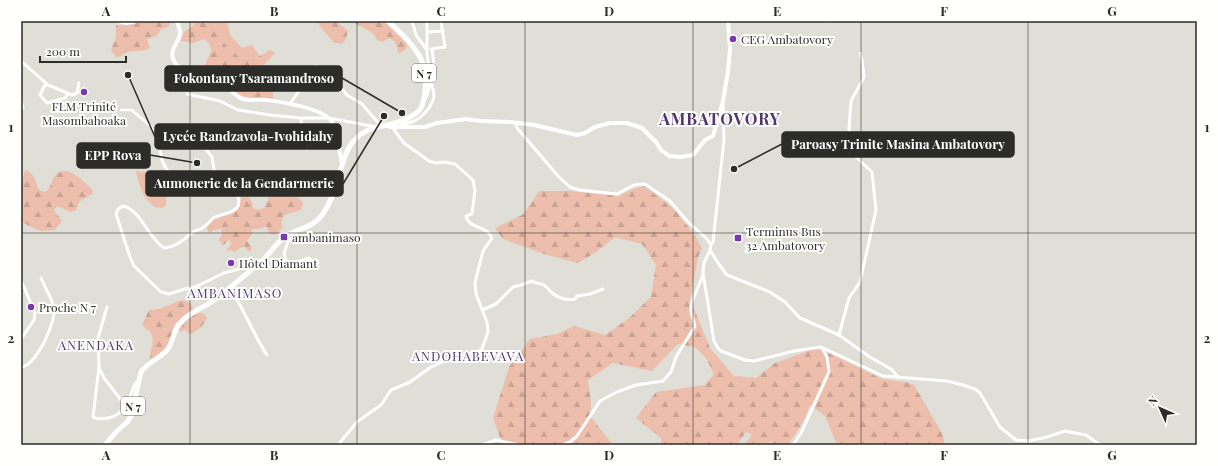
<svg xmlns="http://www.w3.org/2000/svg" width="1218" height="466" font-family="'Playfair Display',serif">
  <style>
    .grass { fill: #edbeac }
    .forest { fill: url(#forest-firs) }
    .lines { fill: none; stroke-linecap: round; stroke-linejoin: round }
    .pedestrian { stroke: #fff; stroke-width: 2.5 }
    .minor { stroke: #fff; stroke-width: 3 }
    .tertiary { stroke: #fff; stroke-width: 4 }
    .primary { stroke: #fff; stroke-width: 5 }
    .grid { fill: none; stroke: #2c2c29; stroke-width: 1; stroke-opacity: 0.55 }
    .poi-dot { fill: #793aaf; stroke: #fffffe; stroke-width: 1.5 }
    .labels { text-anchor: middle; dominant-baseline: central; stroke-width: 4; stroke-linejoin: round; paint-order: stroke }
    .shield { fill: #fffffe; stroke: #6b6b69; stroke-width: 1 }
    .shield-label { font-size: 11px; font-weight: bold; fill: #2c2c29 }
    .poi-label { font-size: 12px; fill: #2c2c29; stroke: #fffffe; text-anchor: start }
    .neighbourhood-label { font-size: 13px; letter-spacing: 1px; fill: #543772; stroke: #fffffe }
    .district-label { font-size: 16px; font-weight: bold; letter-spacing: 1px; fill: #543772; stroke: #fffffe }
    .leader { fill: none; stroke: #2c2c29; stroke-width: 1.5 }
    .callout-dot { fill: #2c2c29; stroke: #fffffe; stroke-width: 1.5 }
    .callout { fill: #2c2c29; stroke: #2c2c29; stroke-width: 1.5 }
    .callout-label { font-size: 13px; text-anchor: middle; font-weight: bold; fill: #fff }
    .neatline { fill: none; stroke: #2c2c29; stroke-width: 1.5 }
    .grid-label { font-size: 13px; text-anchor: middle; font-weight: bold; fill: #2c2c29 }
  </style>
  <defs>
    <pattern id="forest-firs" width="22" height="20" patternUnits="userSpaceOnUse"><rect width="22" height="20" fill="#edbeac"/><path d="M5 1l3.5 6h-7zM16 11l3.5 6h-7z" fill="#cba394"/></pattern>
  </defs>
  <rect width="100%" height="100%" fill="#dfdfd7"/>
  <path class="grass" d="M214,21h13l3,14 12,13 10,-3 7,10 -6,4 -14,-2 -12,-11 -10,-12z
    M138,170l2,3 4,-2 4,3 10,16 2,-2 6,7v10l-3,3 -5,-1 -1,1c-14,-8 -17,-21 -21,-36z"/>
  <path class="forest" d="M142,21h29l-3,6 -7,2 -4,7 -10,3 3,9 -4,2 -19,2 -10,6 -6,-8 5,-12v-13c10,1 17,0 26,-4z
    M193,21h21l3,13 10,12 12,11 14,2 18,-9 4,3 -13,14 -16,9v2l19,2 8,7v12h-29l-6,-4 -11,-11 -7,-5 -9,-2 3,-8 -9,-4 6,-14 -2,-8 -5,-4 -11,4 -12,-2 3,-9 10,-7z
    M316,21h20l12,10 -3,10 -4,3 -8,-2z
    M351,21h32l24,23v4l-8,6 -4,-12 -6,-4 -6,4 -6,-2c-4,-11 -18,-13 -26,-19z
    M25,170c8,1 11,12 14,20l6,2c6,-4 6,-10 10,-16 11,-14 28,5 37,13l1,5 -13,7 -4,9 -6,2 -12,-6 -4,4 8,11 -7,9 -15,1 -19,-9v-36z
    M283,184l1,1 -1,3c8,3 15,8 20,15l-2,7 -17,5 -3,8 2,4 -8,8 -6,-2 -3,-7 -6,3h-8v5l-5,7 5,7 -2,4 -3,-2 -3,-4 -10,6 -3,-2 -5,1 6,-8 -4,-3 -3,4 -3,1 -3,-6 3,-5 -1,-5 -7,1 -5,3 -3,-7 7,-6 23,-9 3,-4 2,-9 6,-2 5,5 1,7 5,2 6,-2 5,-10 -4,-6 8,-6z
    M644,186l29,22 21,26 8,14 -4,10 -8,41 20,49 24,28 22,2 19,-15 41,-15 17,7 49,24 24,3 8,3 28,48 3,12h-108l-12,-29 -15,-11 -8,19 -14,21h-16v-4l-7,4h-20l7,-11 -6,-2 -9,13h-76v-7l-25,-20 20,-26 49,-7 9,-11 -8,-16 -11,-11 -17,-3 -26,27 -39,-8 -25,17 3,22 -1,14 23,29h-110l-10,-27 16,-51 21,-28 27,-5 17,-8 31,9 23,-16 23,-22 5,-32 -14,-21 -27,-7 -19,15 -18,11 -31,-8 -44,-16 -8,-11 27,-13 5,-6 12,-18h31l49,5 11,-6z
    M182,300l7,2 5,8 -12,9 -15,31 -18,11 4,-21 -2,-7 -9,-8 7,-15c12,1 22,-7 33,-10z
    M198,313h5l4,5c-4,8 -9,13 -18,16l-4,-5 -4,3 -2,-2c5,-7 10,-13 19,-17z"/>
  <g class="lines">
    <path class="pedestrian" d="M121,110h11l2,2 27,23"/>
    <path class="minor" d="M412,21l4,14 11,15
      M828,21h3
      M427,32l16,-1
      M431,49l14,-2 -4,-26
      M21,61l27,24 24,10 5,-2 2,-10
      M46,83l-6,12 7,8 18,-5 3,-4
      M331,83l11,6 5,6 15,9 19,22
      M187,94l33,7 18,9 32,5 31,3h28l47,9
      M21,99l2,9
      M424,101c10,-14 3,-36 3,-52 0,-9 0,-19 0,-28
      M723,103l1,37 -11,102 -2,3 -1,5 -6,13 -1,10 11,68 4,7 3,3 24,9 9,1 40,-10 27,-4 62,29 64,5 16,4 12,4 5,4 20,34 16,13 12,1 19,-4 18,-6 21,4 14,10
      M290,104l26,-38
      M301,118l1,18 5,13
      M516,124l1,4 41,48 12,11 10,3 37,4 17,-9 11,-1 25,17 18,21 19,17 4,6
      M165,134h4l7,3 19,2 5,3 12,15 2,13 2,4 -2,8c-5,5 -15,10 -22,8 -11,-2 -27,-20 -30,-30 -2,-8 -3,-17 -1,-25z
      M199,190l1,3c11,1 21,-6 32,-5l1,-2c3,5 8,14 5,20 -4,8 -18,8 -25,12 -3,3 -5,6 -9,9 -3,2 -7,3 -11,5 -9,7 -16,15 -29,16 -15,-9 -23,-38 -41,-42l-5,3 -2,5 14,43 4,9 27,26 8,2 16,-5 10,-2 29,-14 19,-5 16,-7
      M296,232l-3,6 -5,4 -4,11 2,7 2,2 5,1 16,-5 4,4
      M710,250l8,13 9,12 43,17 15,10 15,16 39,17 10,-37 11,-16 16,-72 -4,-38 -17,-16 -3,-4 -3,-23 2,-28 13,-24 -2,-17 -2,-7
      M21,280l14,33 -1,7 -13,19
      M230,288c14,21 23,46 37,67
      M107,307l-9,31 1,29 5,11 21,27
      M482,310l14,-6 17,-17 8,-2 11,-4c4,3 8,2 12,4 3,2 5,5 7,7 7,6 15,9 24,7l2,-3 13,-2 13,-5
      M839,335l31,22 21,12 7,8
      M21,367c15,-1 36,-46 33,-60 -3,-10 -9,-20 -13,-29
      M99,367l-6,50 2,1c20,3 29,-6 36,-24 2,-6 3,-11 8,-14
      M338,445l19,-23 24,-17 10,-15 19,-8 21,-15 11,-5 12,-2 9,-5 14,-3 5,-3 6,-17 -1,-10 -11,-28 -1,-11 8,-32 9,-13c-4,-12 -25,-10 -26,-22l6,-2 3,-23 -2,-11 -18,-16 -11,-2 -8,1 -7,-2 -25,-18 -10,-13c5,-6 13,-6 20,-9 9,-4 18,-15 20,-24 0,-5 -2,-11 -3,-16 5,-9 2,-22 1,-32
      M482,445l14,-5 23,5
      M562,445l8,-3 7,-6 23,-35 17,-9 19,-7 27,-4 8,-9 5,-15 19,-31 -4,-14v-8l12,-29
      M793,445l8,-12 28,-61 -2,-15 -5,-9"/>
    <path class="tertiary" d="M118,21l9,2 9,-2
      M177,21c1,4 3,8 3,12 -1,10 -12,17 -6,28 5,8 14,17 24,18 6,1 12,0 18,1 11,3 16,15 27,19 7,2 16,0 24,1 14,2 58,8 65,22 5,9 7,29 10,41
      M386,125l4,2h35l12,-4 29,-4 14,2 30,1 24,3 43,10 8,-2 10,-6 15,-4h17l15,5 14,14 5,8 8,6 11,1 13,-2 12,-15 8,-4 10,-35 5,-30 2,-22 -2,-28"/>
    <path class="primary" d="M105,445l11,-13 11,-10 4,-6 10,-44c7,-10 18,-13 26,-22 6,-7 6,-17 11,-25 10,-13 26,-17 38,-26 16,-13 32,-26 47,-39 8,-8 14,-18 23,-24 12,-8 27,-8 36,-21 9,-12 14,-27 18,-42 3,-11 5,-21 12,-30 15,-19 32,-15 52,-23 5,-2 14,-7 17,-12 6,-13 6,-39 -1,-51 -8,-14 -20,-25 -32,-36"/>
  </g>
  <path class="grid" d="M190,21v424M357,21v424M525,21v424M693,21v424M861,21v424M1028,21v424M21,233h1176"/>
  <g class="poi-dot">
    <circle cx="733" cy="39" r="4"/>
    <circle cx="84" cy="92" r="4"/>
    <rect x="280" y="233" width="8" height="8" rx="2"/>
    <rect x="734" y="234" width="8" height="8" rx="2"/>
    <circle cx="231" cy="263" r="4"/>
    <circle cx="31" cy="307" r="4"/>
  </g>
  <g class="labels">
    <g class="shield">
      <rect x="412" y="64" width="24" height="18" rx="3"/>
      <rect x="121" y="397" width="24" height="18" rx="3"/>
    </g>
    <g class="shield-label">
      <text x="424" y="73">N 7</text>
      <text x="133" y="406">N 7</text>
    </g>
    <g class="poi-label">
      <text x="741" y="39">CEG Ambatovory</text>
      <text x="84" y="106" text-anchor="middle">FLM Trinité<tspan x="84" dy="14">Masombahoaka</tspan></text>
      <text x="746" y="231">Terminus Bus<tspan x="746" dy="14">32 Ambatovory</tspan></text>
      <text x="292" y="237">ambanimaso</text>
      <text x="239" y="263">Hôtel Diamant</text>
      <text x="39" y="307">Proche N 7</text>
    </g>
    <g class="neighbourhood-label">
      <text x="235" y="292">AMBANIMASO</text>
      <text x="96" y="344">ANENDAKA</text>
      <text x="468" y="355">ANDOHABEVAVA</text>
    </g>
    <g class="district-label">
      <text x="720" y="118">AMBATOVORY</text>
    </g>
  </g>
  <path class="leader" d="M402 113L342 78M128 75L155 137M734 169L782 144M197 163L150 155M384 116L343 184"/>
  <g class="callout-dot">
    <circle cx="402" cy="113" r="4"/>
    <circle cx="128" cy="75" r="4"/>
    <circle cx="734" cy="169" r="4"/>
    <circle cx="197" cy="163" r="4"/>
    <circle cx="384" cy="116" r="4"/>
  </g>
  <g class="callout">
    <rect x="165" y="66" width="177" height="25" rx="4"/>
    <rect x="155" y="124" width="186" height="25" rx="4"/>
    <rect x="782" y="132" width="232" height="25" rx="4"/>
    <rect x="77" y="143" width="73" height="25" rx="4"/>
    <rect x="146" y="171" width="197" height="25" rx="4"/>
  </g>
  <g class="callout-label">
    <text x="254" y="83">Fokontany Tsaramandroso</text>
    <text x="248" y="141">Lycée Randzavola-Ivohidahy</text>
    <text x="898" y="149">Paroasy Trinite Masina Ambatovory</text>
    <text x="113" y="160">EPP Rova</text>
    <text x="244" y="188">Aumonerie de la Gendarmerie</text>
  </g>
  <rect width="1218" height="466" fill="none" stroke="#fffffe" stroke-width="44"/>
  <g transform="translate(1160 408) rotate(315)" stroke="#fffffe" stroke-width="3" paint-order="stroke">
  <path d="M0-3L7 15L0 10L-7 15Z" fill="#2c2c29"/>
  <text y="-6" font-size="11" font-weight="bold" text-anchor="middle" fill="#2c2c29">N</text>
  </g>
  <path d="M40 56v6h86v-6" fill="none" stroke="#2c2c29" stroke-width="2"/>
  <text x="46" y="56" font-size="12" fill="#2c2c29" stroke="#fffffe" stroke-width="3" paint-order="stroke">200 m</text>
  <rect x="22" y="22" width="1174" height="422" class="neatline"/>
  <g class="grid-label">
    <text x="106" y="16">A</text>
    <text x="274" y="16">B</text>
    <text x="441" y="16">C</text>
    <text x="609" y="16">D</text>
    <text x="777" y="16">E</text>
    <text x="944" y="16">F</text>
    <text x="1112" y="16">G</text>
    <text x="11" y="132">1</text>
    <text x="1207" y="132">1</text>
    <text x="11" y="343">2</text>
    <text x="1207" y="343">2</text>
    <text x="106" y="460">A</text>
    <text x="274" y="460">B</text>
    <text x="441" y="460">C</text>
    <text x="609" y="460">D</text>
    <text x="777" y="460">E</text>
    <text x="944" y="460">F</text>
    <text x="1112" y="460">G</text>
  </g>
</svg>
